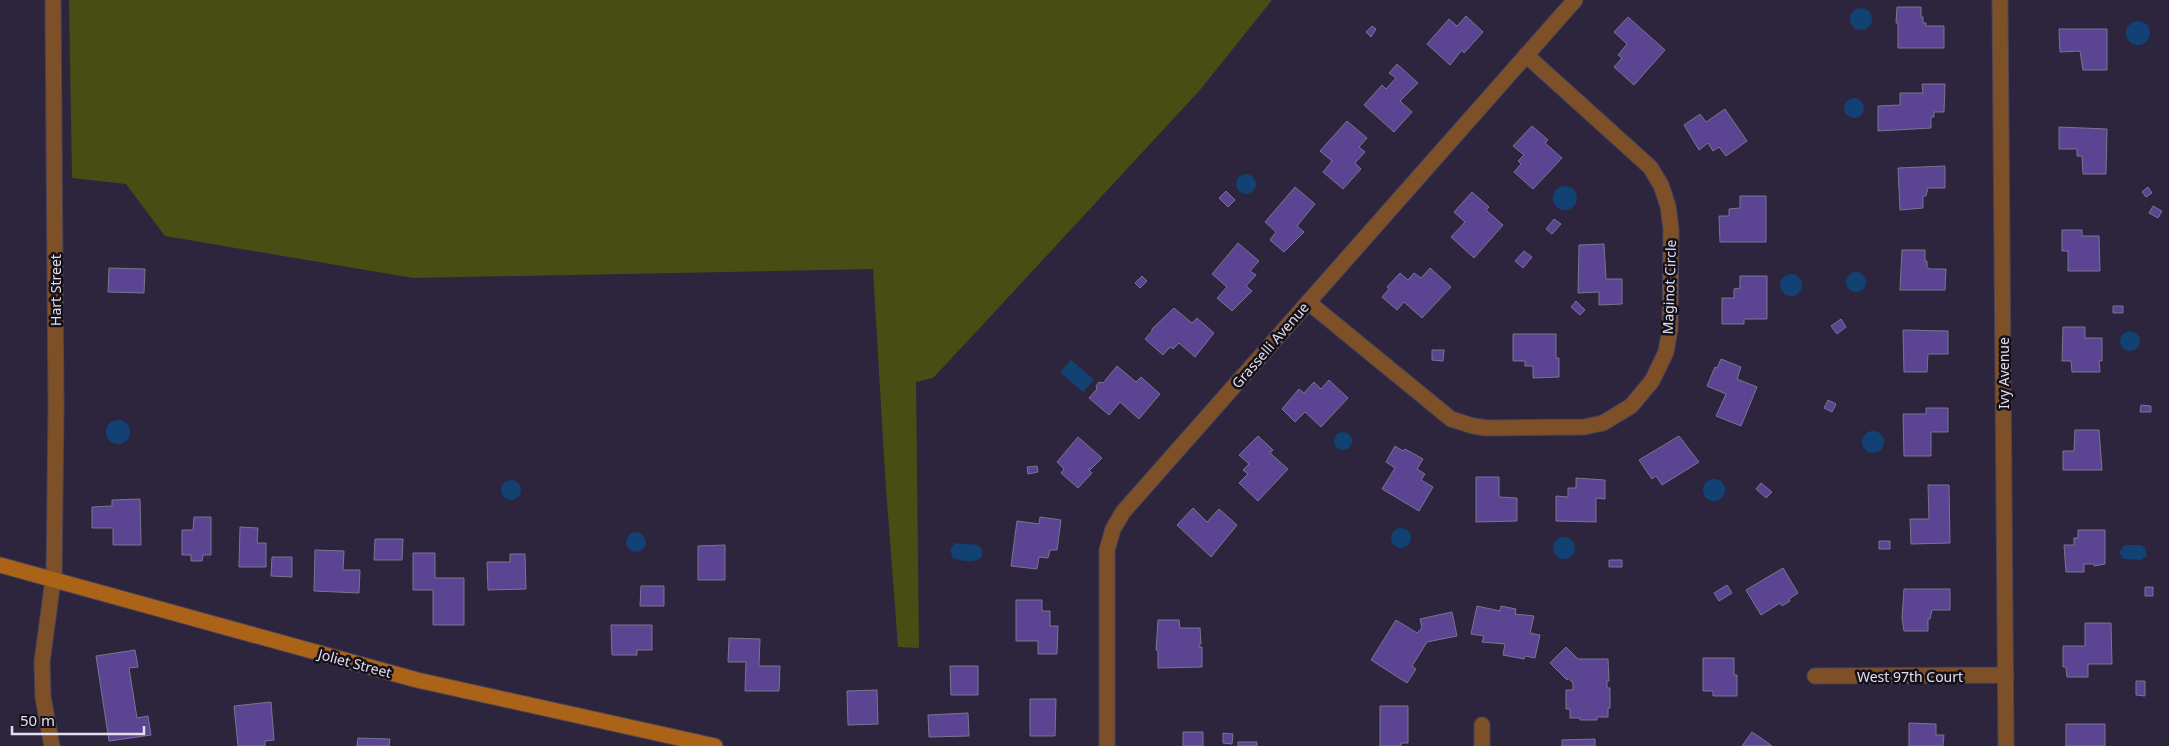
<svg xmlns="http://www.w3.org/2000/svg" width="2169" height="746" font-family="'Noto Sans',sans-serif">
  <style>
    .green { fill: #484d13 }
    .water { fill: #114273 }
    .building { fill: #5b4492; stroke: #7a7490 }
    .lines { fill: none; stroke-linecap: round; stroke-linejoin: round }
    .street-casing { stroke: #4a4359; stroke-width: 17 }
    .secondary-casing { stroke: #4a4359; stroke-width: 17 }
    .street { stroke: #7d5028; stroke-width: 15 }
    .secondary { stroke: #ab6318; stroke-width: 15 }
    .labels { text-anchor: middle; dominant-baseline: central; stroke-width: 5; stroke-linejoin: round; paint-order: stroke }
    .street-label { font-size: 14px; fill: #e3deee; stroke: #14111b }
  </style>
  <rect width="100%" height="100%" fill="#2d253d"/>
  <path class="green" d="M69,0h1203l-72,90 -223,241 -44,47 -17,4 3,266 -21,-1 -13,-173 -12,-205 -460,9 -248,-42 -39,-52 -54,-6z"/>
  <path class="water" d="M1850 19a11 11 0 1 1 22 0a11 11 0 1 1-22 0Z
    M2126 33a12 12 0 1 1 24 0a12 12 0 1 1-24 0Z
    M1844 108a10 10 0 1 1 20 0a10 10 0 1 1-20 0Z
    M1236 184a10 10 0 1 1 20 0a10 10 0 1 1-20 0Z
    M1553 198a12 12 0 1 1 24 0a12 12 0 1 1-24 0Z
    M1846 282a10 10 0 1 1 20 0a10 10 0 1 1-20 0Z
    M1780 285a11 11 0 1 1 22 0a11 11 0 1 1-22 0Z
    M2120 341a10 10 0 1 1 20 0a10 10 0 1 1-20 0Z
    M1071,360l23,20 -11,12 -23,-20z
    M106 432a12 12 0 1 1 24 0a12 12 0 1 1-24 0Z
    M1862 442a11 11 0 1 1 22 0a11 11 0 1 1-22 0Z
    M1334 441a9 9 0 1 1 18 0a9 9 0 1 1-18 0Z
    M1703 490a11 11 0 1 1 22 0a11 11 0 1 1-22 0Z
    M501 490a10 10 0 1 1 20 0a10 10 0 1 1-20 0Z
    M1391 538a10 10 0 1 1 20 0a10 10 0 1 1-20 0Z
    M626 542a10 10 0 1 1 20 0a10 10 0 1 1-20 0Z
    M1553 548a11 11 0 1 1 22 0a11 11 0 1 1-22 0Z
    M955,543l23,2 4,5v6c-6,8 -20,5 -29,2l-3,-8z
    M2125,545h16l4,3 2,8 -6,4 -18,-1 -4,-7z"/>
  <path class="building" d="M1897,7h24v10h2v6h3v3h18v22h-46v-25h-2z
    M1466,16l17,16 -19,21 -2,-3 -12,15 -23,-21 22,-25 8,7z
    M1628,17l37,33 -31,35 -20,-18 8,-9 -4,-3 9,-11 -13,-12z
    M1372,26l4,3 -5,8 -5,-5z
    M2059,29h48v41h-24l-3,-19 -20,1z
    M1397,64l21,19 -18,18 12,11 -18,20 -30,-27 18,-20 4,4 10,-11 -7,-5z
    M1922,84h23l-1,28h-10v5h-3v11l-53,3v-25l22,-1v-12h23z
    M1725,109l22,32 -21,15 -7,-9 -6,4 -5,-8 -9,7 -15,-25 16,-11 6,8z
    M1347,121l20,17 -8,9 6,5 -10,11 6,6 -18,20 -20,-17 9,-11 -12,-10z
    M1532,126l16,14 -3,3 17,15 -29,31 -19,-17 7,-8 -3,-3 6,-6 -11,-9z
    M2059,127l48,2 -1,45h-23l-1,-18h-5v-7h-18z
    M1945,166v22h-17l-2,8h-3v12l-23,2 -2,-42z
    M1295,187l20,17 -18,22 7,6 -20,20 -14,-12 6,-8 -11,-10z
    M2148,187l4,6 -6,4 -4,-5z
    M1226,191l9,9 -7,7 -9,-9z
    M1472,192l17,15 -3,3 17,15 -29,33 -23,-21 14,-15 -11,-10z
    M1740,196h26v46h-46l-1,-26h10v-7l11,-1z
    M2153,206l9,5 -4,7 -9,-5z
    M1554,219l7,5 -9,10 -6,-5z
    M2062,230h20v6h17l1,35h-32v-20h-6z
    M1238,243l21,18 -9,10 6,4 -10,11 6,5 -20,20 -15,-13 10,-11 -15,-13z
    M1604,244l2,35h16v25l-23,1v-13l-21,1 1,-48z
    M1902,250h23v11h2v6l3,2h16l-1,21h-45z
    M1524,251l8,6 -9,11 -8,-7z
    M109,268l36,1 -1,24 -36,-1z
    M1430,268l21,19 -29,31 -18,-16 -7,8 -15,-13 7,-8 -2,-2 13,-14 8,7 6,-7 7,5z
    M1142,276l5,5 -7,7 -5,-5z
    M1740,276h27v43h-23v5h-22v-26h12v-9l6,-1z
    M1576,301l9,9 -5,5 -9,-8z
    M2113,306h10v7h-10z
    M1174,308l18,15 5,-5 17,15 -19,24 -16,-14 -6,6 -3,-2 -7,8 -18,-16 7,-8v-2z
    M1841,319l5,8 -9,7 -6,-8z
    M2063,327h22v11h17v23h-3l1,11h-28l-1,-11h-9z
    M1903,330l45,1v23h-20l-1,18h-23z
    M1513,334h43v24h3v19l-26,1v-12h-8v-5h-12z
    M1432,350h12l-1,11 -11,-1z
    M1721,359l20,8 -4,12 20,8 -16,39 -25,-10 10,-22 -19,-8 8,-19 2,1z
    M1117,366l19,16 5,-5 19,17 -21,25 -19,-17 -11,13 -20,-17 8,-9 -1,-3 3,-4 4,1z
    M1329,380l19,18 -27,29 -16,-15 -10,10 -13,-13 17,-20 5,4 10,-11 7,7z
    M1828,400l8,4 -4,8 -8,-4z
    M2141,405l10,1v6h-11z
    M1926,408h22v24h-17v24h-27l-1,-42h23z
    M2075,430h24l3,40h-39v-19h11z
    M1258,436l15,14 -3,3 18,16 -30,32 -19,-18 9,-9 -5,-4 6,-6 -10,-9z
    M1679,436l20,26 -37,23 -6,-9 -4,3 -13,-19z
    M1078,437l24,21 -11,11h-3l4,4 -14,15 -17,-15 3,-4 -7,-7z
    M1395,446l8,5 2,-2 18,10 -6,10 8,5 -4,6 12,7 -14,24 -37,-22 13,-21 -9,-6z
    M1037,466l1,6 -10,2 -1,-7z
    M1476,477h23v20l18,1v23l-41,1z
    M1576,478l29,2v19l-9,-1v24l-40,-1v-25l12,1v-9h8z
    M1761,483l11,9 -6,6 -10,-9z
    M1928,485h21l1,58 -39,1 -1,-25h19z
    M140,499l1,46h-28v-17h-21v-21l20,-1v-6z
    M1193,508l14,14 12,-13 18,16 -26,32 -34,-32z
    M194,517h17v38h-8l-1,6h-11v-6h-9v-25h11z
    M1040,517l21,3 -4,30h-7l-2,8 -9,-1 -2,12 -26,-3 6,-45 22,3z
    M240,527l18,1 -1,15h9v24h-27z
    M2078,530h27v34l-11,2v-2h-10v8h-18l-2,-27h10v-7h4z
    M375,539h28l-1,21h-28z
    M1879,541h11v8h-11z
    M725,545v35h-27v-34z
    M315,550l29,1 -1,19h17l-1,23 -45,-2z
    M413,553h22v25h29v47h-31v-35h-20z
    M510,554h15l1,35 -38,1 -1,-28h23z
    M272,557h20v20l-21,-1z
    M1609,560h13v7h-13z
    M1783,568l15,25 -9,6 1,2 -8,5 -2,-3 -19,12 -15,-25z
    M1727,585l5,8 -13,8 -5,-8z
    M641,586h23v20h-24z
    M2145,587h8v9h-8z
    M1904,589h46v21h-18l-2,9h-2v12h-24l-2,-13z
    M1016,600h26v11h8v15h8l-1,28h-19v-13h-22z
    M1477,606l23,5 1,-5 15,3 -1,5 19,2 -4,17 10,2 -5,23 -10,-2 -1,3 -21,-4 2,-11 -23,-2 2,-6 -13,-2z
    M1452,612l5,24 -30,6 -15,24 4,3 -9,14 -36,-23 25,-40 21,13 5,-5 -2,-9z
    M1158,620h21l1,8h20l1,16h-2v3h3v20l-44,1v-18h-2z
    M2085,623h26l1,41h-24v13h-21l-1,-10h-3v-21h22z
    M611,625h41v25h-15v5h-25z
    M729,638l31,1 -1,27h21l-1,25h-34l1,-29h-18z
    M1566,647l12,12h30l1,22h-2v7h3v20h-2v9h-11v3h-17v-2h-10v-9h-4v-19h7v-7l-5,-5 -1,2 -17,-17z
    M135,650l3,17 -9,1 8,50 11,-2 3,19 -42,6 -13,-85z
    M1703,658h31v17h3v21h-24v-5h-10z
    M950,666h28v29h-27z
    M2136,681h9v15l-9,-1z
    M877,690l1,34 -30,1 -1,-34z
    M1030,699h26l-1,37h-25z
    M271,702l3,38 -9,1v5h-27l-4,-40z
    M1380,706h28v37h-7v3h-21z
    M968,713l1,23 -40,1 -1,-22z
    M1909,723l27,1v11h8l-1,11h-34z
    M2066,724h39v22h-39z
    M1183,732h20v14h-20z
    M1752,732l9,6 11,8h-30z
    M1223,733l10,1 -1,10 -9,-1z
    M358,738l32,1 -1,7h-32z
    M1595,739v7h-33v-6z
    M1238,742h19v4h-19z"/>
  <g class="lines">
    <defs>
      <path id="street" d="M53,0l3,407 -2,174
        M2000,0l6,746
        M1308,302l143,117 22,7 14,2 97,-1 19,-4 28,-17 21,-25 14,-29 4,-23 1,-100 -3,-23 -7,-21 -11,-18 -124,-112
        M1815,676l191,-1
        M1482,725v21
        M52,746l-9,-49 -1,-35 11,-82
        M1107,746v-196l6,-21 10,-17 452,-512"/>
      <path id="secondary" d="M0,565l417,115 298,66"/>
    </defs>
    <use href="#street" class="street-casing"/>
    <use href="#secondary" class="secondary-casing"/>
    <use href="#street" class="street"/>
    <use href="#secondary" class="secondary"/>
  </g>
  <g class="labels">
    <g class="street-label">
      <text transform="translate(1669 287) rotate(-88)">Maginot Circle</text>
      <text transform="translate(55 290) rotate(-90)">Hart Street</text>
      <text transform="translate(1270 345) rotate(-49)">Grasselli Avenue</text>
      <text transform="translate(2003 373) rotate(-90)">Ivy Avenue</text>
      <text transform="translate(355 663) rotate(15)">Joliet Street</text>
      <text x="1910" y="676">West 97th Court</text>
    </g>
  </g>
  <path d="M12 726v8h132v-8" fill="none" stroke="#e3deee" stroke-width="2.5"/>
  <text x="20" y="726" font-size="15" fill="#e3deee" stroke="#14111b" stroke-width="4" paint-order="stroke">50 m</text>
</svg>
